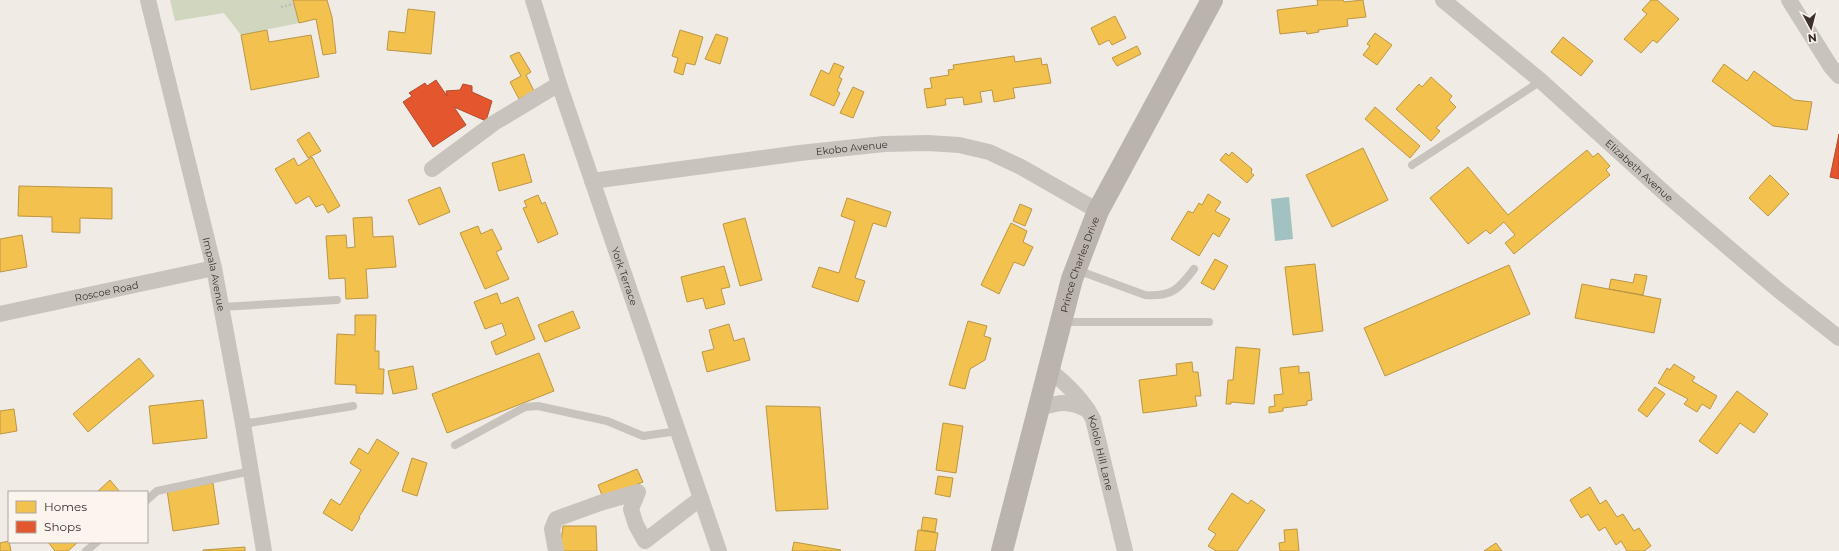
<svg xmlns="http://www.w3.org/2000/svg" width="1839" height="551" font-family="Montserrat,sans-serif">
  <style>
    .green { fill: #d1d6bf }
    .water { fill: #a1c2c1 }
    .homes { fill: #f2c14e; stroke: #bb9644 }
    .shops { fill: #e4572e; stroke: #b14b2d }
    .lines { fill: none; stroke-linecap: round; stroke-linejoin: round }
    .path { stroke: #c2bbb6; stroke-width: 2.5; stroke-dasharray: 2 2; stroke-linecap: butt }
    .lane { stroke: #c9c3be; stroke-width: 8 }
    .street { stroke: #c9c3be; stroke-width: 16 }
    .secondary { stroke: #bab3ae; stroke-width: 22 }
    .labels { text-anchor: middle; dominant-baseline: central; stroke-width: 4; stroke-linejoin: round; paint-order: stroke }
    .street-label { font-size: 10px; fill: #3b302b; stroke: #fbf5ee }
  </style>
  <rect width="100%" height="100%" fill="#f0ebe5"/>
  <path class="green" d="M170,0h123l6,23 -58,12 -17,-22 -49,8z"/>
  <path class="water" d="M1289,197l4,42 -18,2 -4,-42z"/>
  <path class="homes" d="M293,0h34l5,17 4,36 -13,2 -7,-36 -17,4z
    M1317,0h26l1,2 19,-2 3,17 -19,2 1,7 -30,4 1,2 -12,2 -1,-3 -26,3 -3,-24 41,-5z
    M1651,0h6l22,19 -22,24 -4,-3 -12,13 -17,-14 23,-25 -5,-4z
    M408,9l27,3 -4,42 -44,-4 2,-19 16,2z
    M1115,16l11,22 -14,7 -3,-5 -10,5 -8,-17z
    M267,30l2,12 42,-7 8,42 -68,13 -10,-55z
    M680,30l23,7 -8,28 -9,-2 -3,12 -9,-3 4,-14 -6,-2z
    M1375,33l17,12 -15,20 -14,-10 7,-9 -3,-2z
    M716,34l12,4 -8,26 -15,-5z
    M1563,37l30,24 -12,15 -30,-24z
    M1137,46l4,8 -24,12 -5,-8z
    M519,52l12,20 -5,3 8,16 -15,8 -9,-17 11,-6 -11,-20z
    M1014,56l1,6 26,-4 1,7 5,-1 4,19 -38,5 2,10 -21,4 -2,-12 -12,2 2,10 -18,3 -1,-8 -18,2 1,6 -19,3 -3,-19 8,-1 -2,-10 19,-3 -1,-5 6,-1 -1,-4z
    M834,63l10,4 -5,10 3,2 -5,12 3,2 -6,13 -24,-11 11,-25 8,4z
    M1724,64l23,17 7,-10 40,29 18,2 -5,28 -34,-4 -61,-45z
    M1431,77l21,19 -3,4 7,7 -20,21 4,3 -9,10 -35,-32 23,-25 3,3z
    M853,87l11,5 -11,26 -13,-5z
    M1375,107l45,39 -10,12 -45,-39z
    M309,132l12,19 -13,7 -11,-18z
    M1363,148l25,52 -56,27 -26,-52z
    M1587,150l6,7 5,-4 12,13 -4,4 4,5 -96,79 -9,-11 10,-8 -11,-13 -14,12 -4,-4 -18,14 -38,-46 38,-31 40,48z
    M1232,152l20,17 -1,4 3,2 -7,8 -27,-23 6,-7 3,3z
    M524,154l8,28 -33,9 -7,-28z
    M312,157l28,49 -12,7 -5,-9 -7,3 -7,-11 -13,8 -21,-35 19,-11 4,8z
    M1770,175l19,19 -21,22 -19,-18z
    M19,186l93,2v31l-32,-1v15l-28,-1v-15l-34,-1z
    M440,187l10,25 -31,13 -11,-25z
    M1208,194l13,8 -6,9 15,8 -11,18 -6,-4 -14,23 -28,-17 17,-28 5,2 6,-10 3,2z
    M538,195l4,9 3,-2 13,32 -20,9 -15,-35 4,-1 -3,-6z
    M847,198l44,14 -5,15 -13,-4 -18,55 10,3 -7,21 -46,-15 7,-20 20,6 16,-52 -14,-5z
    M1020,204l12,5 -7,17 -12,-5z
    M372,217l1,20 20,-1 3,31 -30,2 2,29 -22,1 -1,-21 -16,1 -3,-43 20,-1 1,13 8,-1 -2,-29z
    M745,218l17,62 -22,6 -17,-62z
    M1011,223l16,8 -4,11 10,5 -9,19 -10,-4 -15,32 -18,-9z
    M478,226l3,8 11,-5 10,20 -6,3 13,27 -24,10 -25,-56z
    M22,235l5,32 -27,5v-33z
    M1215,259l13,7 -14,24 -13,-7z
    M1315,264l8,67 -30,4 -8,-68z
    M1509,265l21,49 -145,62 -21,-48z
    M724,266l6,21 -9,2 4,15 -19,5 -3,-11 -16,4 -6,-25z
    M1635,274l12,2 -4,19 -34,-6 2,-10 22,4z
    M1582,284l79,15 -7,34 -79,-15z
    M497,293l4,11 17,-7 17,42 -39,16 -5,-13 15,-7 -4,-12 -17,6 -11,-27z
    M573,311l7,17 -35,14 -7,-17z
    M355,315h21l-1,36h4v18h5l-1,25 -27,-1v-8l-21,-1 2,-50 18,1z
    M968,321l19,5 -3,10 7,2 -6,22 -15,9 -5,20 -16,-4z
    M729,324l5,17 10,-3 6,22 -43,12 -5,-20 12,-3 -5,-19z
    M1236,347l24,2 -6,55 -23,-2v2h-5l2,-24h5z
    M539,353l15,38 -107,42 -15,-39z
    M139,358l15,18 -66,56 -15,-18z
    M1192,362l1,10h5l3,24h-6l2,10 -54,7 -4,-33 38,-5 -1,-11z
    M1674,364l21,13 -3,4 25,15 -7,13 -8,-5 -5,8 -13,-8 4,-5 -30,-16 9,-15 3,2z
    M413,366l4,23 -24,5 -5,-23z
    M1299,366v7l10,-1 3,28 -5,1v4l-24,3v3l-14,2v-6l6,-1 -1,-11 9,-1 -3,-26z
    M1655,387l10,7 -18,23 -9,-7z
    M1737,391l31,23 -14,19 -14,-10 -23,31 -18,-13z
    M203,400l4,38 -54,6 -4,-38z
    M766,406l54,1 8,102 -52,2z
    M14,409l3,22 -17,3v-23z
    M943,423l20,3 -7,47 -20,-3z
    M377,439l22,14 -40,64 1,1 -8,13 -29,-18 8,-14 9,6 21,-35 -11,-7 9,-15 9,6z
    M412,458l15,5 -10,33 -15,-5z
    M637,469l6,13 -40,16 -5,-13z
    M938,476l15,2 -3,19 -15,-3z
    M110,480l10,12h-23z
    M213,483l6,41 -46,7 -6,-41z
    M1590,487l10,17 6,-4 11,17 6,-3 11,17 5,-3 12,18 -7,5h-17l-6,-10 -5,4 -11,-18 -6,4 -11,-17 -7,4 -11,-18z
    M1232,493l16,11 3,-4 14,10 -28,41h-21l-8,-5 8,-12 -8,-5z
    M923,517l14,2 -2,13 -14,-2z
    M563,526h33l1,25h-37z
    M1297,529l2,22h-19l-1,-8 6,-1 -1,-12z
    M918,530l20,3 -3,18h-20z
    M9,541l2,10h-11v-8z
    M48,542h30l-10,9h-13z
    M794,542l47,8 -1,1h-48z
    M1496,543l6,8h-18z
    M245,547v4h-42v-1z"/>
  <path class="shops" d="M436,80l11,16 -1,-5 14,-1 3,-6 9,2v6l20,9 -6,20 -32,-14 12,18 -33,22 -30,-45 9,-6 -3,-3 16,-10 2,3z
    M1839,134v45l-9,-2z"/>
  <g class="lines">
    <path class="path" d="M281,7l13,-3"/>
    <path class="lane" d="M1412,165l129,-84
      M1077,270l68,25c27,2 34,-6 49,-26
      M221,307l116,-7
      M1062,322h147
      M243,424l110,-18
      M455,445l70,-38 13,-1 69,15 36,15 35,-5
      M147,500l10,-9 94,-20
      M86,551l11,-9"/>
    <g class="street">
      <path id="s1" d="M148,0l66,268 29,156 21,127"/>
      <path id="s2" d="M533,0l26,84 160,467"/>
      <path id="s3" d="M1443,0l98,81 128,116 108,92 62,49"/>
      <path d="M1789,0l42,67 8,9"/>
      <path d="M432,169l62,-46 65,-39"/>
      <path id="s4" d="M592,181l208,-28 84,-9 44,-1 31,2 30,7 32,15 77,44"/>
      <path id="s5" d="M0,314l214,-46"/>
      <path id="s6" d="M1049,370c18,14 34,29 44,49l32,132"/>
      <path d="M1039,408c21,-6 29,-8 49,2"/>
      <path d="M556,551l-4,-22 4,-10 44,-16 38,-11 -7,17 5,16 9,16 56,-43"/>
    </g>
    <path class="secondary" id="s7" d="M1002,551l70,-272 26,-68 114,-211"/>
  </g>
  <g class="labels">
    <g class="street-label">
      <text stroke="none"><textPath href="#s4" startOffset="262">Ekobo Avenue</textPath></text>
      <text stroke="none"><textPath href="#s3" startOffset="260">Elizabeth Avenue</textPath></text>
      <text stroke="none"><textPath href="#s7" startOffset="297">Prince Charles Drive</textPath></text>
      <text stroke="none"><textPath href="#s1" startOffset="282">Impala Avenue</textPath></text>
      <text stroke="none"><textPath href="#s2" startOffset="291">York Terrace</textPath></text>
      <text stroke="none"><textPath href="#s5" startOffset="109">Roscoe Road</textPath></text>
      <text stroke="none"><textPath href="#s6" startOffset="101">Kololo Hill Lane</textPath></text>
    </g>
  </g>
  <rect x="8" y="491" width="140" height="52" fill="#fbf5ee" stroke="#aea6a0"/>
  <rect x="16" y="501" width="20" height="12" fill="#f2c14e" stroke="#aea6a0"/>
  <text x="44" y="511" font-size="12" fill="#3b302b">Homes</text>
  <rect x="16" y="521" width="20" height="12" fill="#e4572e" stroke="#aea6a0"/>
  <text x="44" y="531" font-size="12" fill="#3b302b">Shops</text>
  <g transform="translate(1811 28) rotate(173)" stroke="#fbf5ee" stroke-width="3" paint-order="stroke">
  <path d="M0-3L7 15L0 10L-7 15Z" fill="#3b302b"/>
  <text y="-6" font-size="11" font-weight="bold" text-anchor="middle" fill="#3b302b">N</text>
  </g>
</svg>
